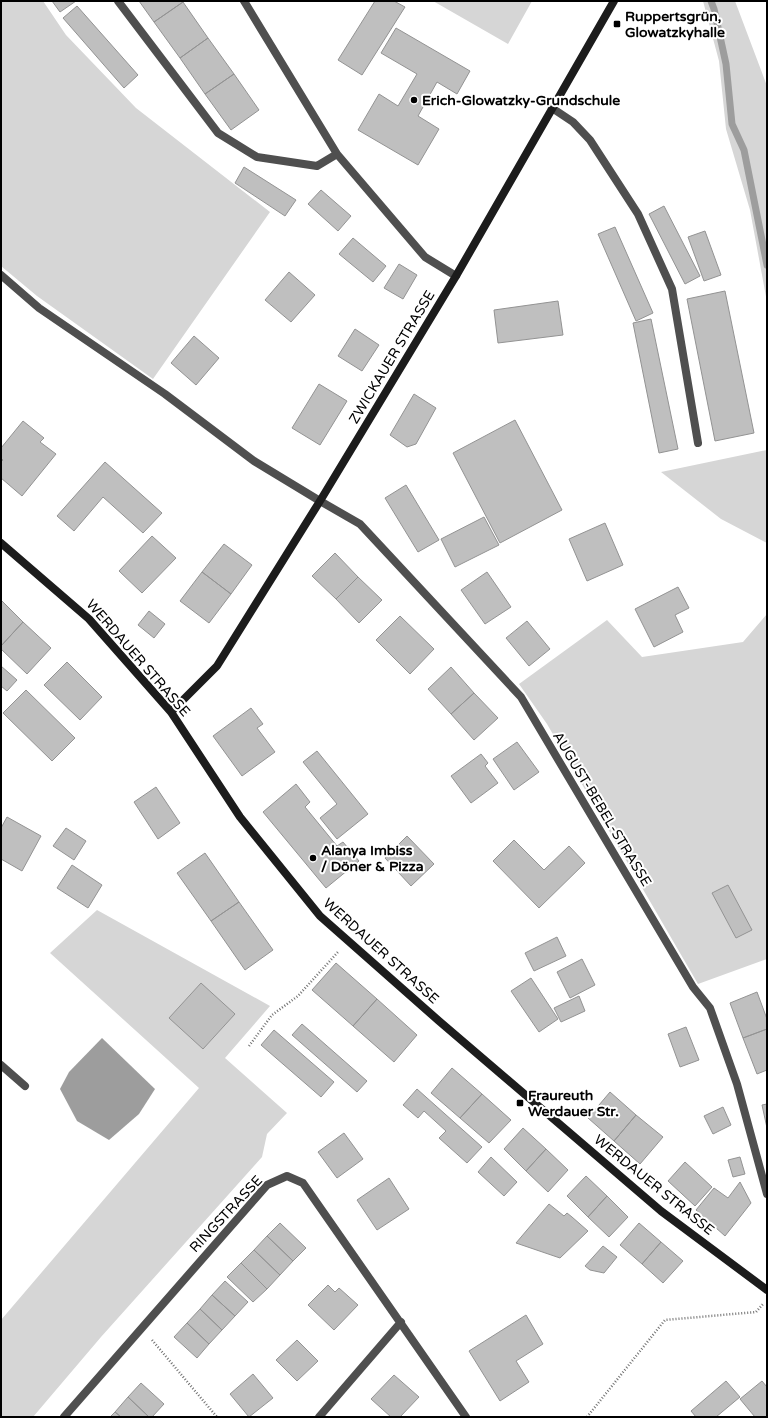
<svg xmlns="http://www.w3.org/2000/svg" width="768" height="1418" font-family="'Varela Round',sans-serif">
  <style>
    .green { fill: #d6d6d6 }
    .water { fill: #9d9d9d }
    .lines { fill: none; stroke-linecap: round; stroke-linejoin: round }
    .stream { stroke: #9d9d9d; stroke-width: 7 }
    .building { fill: #bfbfbf; stroke: #939393 }
    .path { stroke: #717171; stroke-width: 2.5; stroke-dasharray: 1 2; stroke-linecap: butt }
    .lane { stroke: #4f4f4f; stroke-width: 8 }
    .street { stroke: #4f4f4f; stroke-width: 8 }
    .secondary { stroke: #1c1c1c; stroke-width: 8 }
    .poi-dot { fill: #000; stroke: #fff; stroke-width: 1.5 }
    .labels { text-anchor: middle; dominant-baseline: central; stroke-width: 4; stroke-linejoin: round; paint-order: stroke }
    .poi-label { font-size: 14px; font-weight: bold; fill: #000; stroke: #fff; text-anchor: start }
    .street-label { font-size: 14px; fill: #000; stroke: #fff }
  </style>
  <rect width="100%" height="100%" fill="#fff"/>
  <path class="green" d="M1,1h42l23,34 70,73 134,104 -117,167 -116,-83 -36,-30z
    M433,1h99l-24,43z
    M703,1h32l32,85v216l-17,-92 -24,-81 -7,-68z
    M767,450v93l-46,-24 -60,-47z
    M767,614v345l-69,25 -151,-260 -28,-40 88,-64 35,37 101,-15z
    M97,910l173,96 -45,52 62,55 -20,21 -5,23 -161,180 -68,80h-32v-97l198,-232 -149,-135z"/>
  <path class="water" d="M102,1038l53,51 -16,25 -30,26 -32,-19 -17,-32 9,-17z"/>
  <g class="lines">
    <path class="stream" d="M711,1l3,8 12,55 6,60 12,26 23,115"/>
  </g>
  <path class="building" d="M52,1h24l-16,11z
    M139,1h43l1,1 -29,20z
    M375,1h19l11,6 -43,68 -24,-15z
    M183,2l25,36 -28,20 -26,-36z
    M77,6l61,69 -14,13 -61,-70z
    M396,28l74,43 -13,23 -20,-12 -19,34 21,13 -21,36 -60,-35 21,-36 19,12 19,-32 -36,-21z
    M208,38l26,36 -29,20 -25,-36z
    M234,74l25,36 -28,20 -26,-36z
    M244,167l52,33 -11,16 -50,-33z
    M321,190l30,26 -13,15 -30,-27z
    M664,206l36,70 -15,8 -36,-70z
    M615,227l38,86 -17,8 -38,-87z
    M705,231l16,44 -17,6 -16,-44z
    M353,238l33,28 -13,16 -34,-28z
    M399,264l18,11 -14,24 -19,-11z
    M289,272l26,23 -24,27 -26,-22z
    M725,291l29,142 -39,8 -28,-142z
    M558,301l5,34 -65,8 -4,-33z
    M651,319l27,130 -19,4 -26,-130z
    M355,329l24,16 -17,26 -24,-15z
    M194,336l25,22 -23,27 -25,-22z
    M319,384l28,17 -27,44 -28,-17z
    M414,394l22,14 -20,36 -9,3 -17,-12z
    M515,420l47,90 -62,33 -47,-90z
    M23,421l21,17 -4,4 16,12 -34,42 -21,-18v-16l2,-2 -2,-2v-10z
    M105,462l57,51 -19,20 -40,-36 -29,34 -17,-15z
    M406,485l33,55 -21,12 -33,-54z
    M484,517l15,28 -44,22 -14,-28z
    M605,523l18,42 -36,16 -18,-42z
    M152,536l24,22 -34,35 -23,-22z
    M224,544l28,21 -21,29 -29,-22z
    M335,553l23,24 -22,22 -24,-23z
    M202,572l29,22 -22,29 -29,-22z
    M487,572l24,35 -26,17 -24,-34z
    M358,577l24,23 -23,23 -23,-24z
    M678,587l11,21 -14,7 8,17 -29,15 -19,-38z
    M1,600l22,22 -22,24z
    M149,611l16,13 -11,14 -16,-13z
    M400,616l34,33 -24,25 -34,-34z
    M527,621l23,28 -21,17 -23,-28z
    M23,622l28,26 -24,26 -26,-25v-3z
    M67,662l35,35 -22,23 -36,-35z
    M1,666l16,14 -10,11 -6,-5z
    M451,667l23,26 -23,21 -23,-25z
    M26,690l49,48 -23,23 -49,-48z
    M474,693l24,25 -24,22 -23,-26z
    M251,708l12,16 -6,4 18,24 -33,24 -29,-40z
    M517,742l22,30 -25,18 -21,-31z
    M317,751l51,63 -31,25 -17,-21 17,-14 -34,-42z
    M481,754l7,9 -3,3 13,17 -27,20 -20,-27z
    M296,784l14,18 -5,5 32,39 6,-4 16,19 -33,27 -63,-76z
    M156,787l24,36 -22,16 -24,-37z
    M7,817l34,19 -19,35 -21,-12v-31z
    M66,828l20,13 -12,19 -21,-14z
    M407,836l27,28 -23,22 -26,-28z
    M514,840l30,30 25,-24 16,17 -46,45 -46,-47z
    M205,853l34,49 -28,19 -34,-48z
    M72,865l30,20 -14,23 -31,-20z
    M728,885l24,45 -16,8 -24,-45z
    M239,902l34,48 -28,20 -34,-49z
    M557,937l9,19 -32,15 -9,-18z
    M582,959l13,26 -25,13 -13,-26z
    M336,963l41,36 -24,27 -41,-36z
    M531,978l27,41 -19,13 -28,-41z
    M201,983l34,31 -32,35 -34,-31z
    M757,992l10,27v10l-24,9 -13,-35z
    M579,996l6,15 -24,11 -7,-14z
    M377,999l40,36 -23,27 -41,-36z
    M302,1024l65,57 -10,11 -65,-57z
    M686,1027l13,33 -19,7 -12,-33z
    M767,1029v41l-10,4 -14,-36z
    M274,1030l60,52 -13,15 -60,-52z
    M452,1068l30,26 -22,24 -29,-25z
    M417,1089l65,58 -15,16 -28,-25 7,-7 -22,-20 -6,7 -15,-13z
    M610,1092l26,23 -22,26 -26,-23z
    M482,1094l29,26 -22,23 -29,-25z
    M767,1104v24l-5,-23z
    M723,1107l8,18 -18,9 -9,-18z
    M636,1115l27,22 -23,27 -26,-23z
    M523,1128l23,21 -20,22 -22,-22z
    M344,1133l19,26 -26,19 -19,-26z
    M546,1149l22,21 -20,22 -22,-21z
    M491,1157l26,25 -13,14 -26,-24z
    M740,1157l5,17 -12,3 -5,-17z
    M685,1162l27,25 -17,19 -27,-25z
    M586,1176l21,20 -19,21 -21,-21z
    M389,1178l20,31 -32,21 -20,-30z
    M740,1182l11,21 -26,33 -29,-26 18,-22 14,10z
    M607,1196l21,21 -19,20 -21,-20z
    M549,1204l15,12 3,-3 5,4 16,14 -28,27 -44,-15z
    M280,1223l26,25 -13,13 -26,-25z
    M639,1223l22,19 -19,22 -22,-19z
    M267,1236l26,25 -13,14 -26,-25z
    M661,1242l22,19 -20,22 -21,-19z
    M603,1246l14,11 -13,16 -14,-3 -5,-4z
    M254,1250l26,25 -13,14 -26,-26z
    M241,1263l26,26 -14,13 -26,-25z
    M225,1281l23,21 -13,14 -23,-21z
    M328,1285l7,7 4,-4 19,17 -24,25 -26,-25z
    M212,1295l23,21 -13,14 -22,-21z
    M200,1309l22,21 -13,14 -22,-21z
    M526,1315l17,29 -27,17 13,21 -29,19 -31,-50z
    M187,1323l22,21 -12,14 -23,-21z
    M297,1340l21,21 -21,20 -21,-21z
    M253,1374l20,24 -24,19 -19,-23z
    M394,1375l25,22 -19,20h-9l-20,-18z
    M726,1381l14,16 -24,20h-20l-5,-6z
    M762,1381l5,6v30h-12l-15,-18z
    M141,1383l23,21 -12,13h-3l-21,-20z
    M128,1397l21,20h-28l-6,-5z
    M115,1412l6,5h-11z"/>
  <g class="lines">
    <path class="path" d="M249,1046l23,-31 26,-19 40,-44
      M152,1340l65,77
      M587,1417l78,-97 91,-8 7,-8"/>
    <path class="lane" d="M552,108l21,14 17,18 48,74 34,75 26,154
      M1,275l38,33 126,86 89,67 66,40
      M1,1065l24,21"/>
    <path class="street" d="M118,1l100,132 39,24 60,9 20,-12
      M244,1l93,153 88,103 31,19
      M320,501l40,23 161,173 172,290 17,21 27,76 30,110
      M64,1417l203,-232 20,-9 16,7 163,234
      M319,1417l82,-95"/>
    <path class="secondary" d="M1,543l88,76 82,93 69,105 80,99 119,105 222,190 106,79
      M171,712l46,-46 103,-165 136,-225 158,-275"/>
  </g>
  <g class="poi-dot">
    <rect x="613" y="20" width="8" height="8" rx="2"/>
    <circle cx="414" cy="100" r="4"/>
    <circle cx="313" cy="858" r="4"/>
    <rect x="516" y="1099" width="8" height="8" rx="2"/>
  </g>
  <g class="labels">
    <g class="poi-label">
      <text x="625" y="16">Ruppertsgrün,<tspan x="625" dy="16">Glowatzkyhalle</tspan></text>
      <text x="422" y="100">Erich-Glowatzky-Grundschule</text>
      <text x="321" y="850">Alanya Imbiss<tspan x="321" dy="16">/ Döner &amp; Pizza</tspan></text>
      <text x="528" y="1095">Fraureuth<tspan x="528" dy="16">Werdauer Str.</tspan></text>
    </g>
    <g class="street-label">
      <text transform="translate(392 357) rotate(-59)">ZWICKAUER STRASSE</text>
      <text transform="translate(138 658) rotate(49)">WERDAUER STRASSE</text>
      <text transform="translate(602 809) rotate(59)">AUGUST-BEBEL-STRASSE</text>
      <text transform="translate(381 951) rotate(42)">WERDAUER STRASSE</text>
      <text transform="translate(654 1185) rotate(39)">WERDAUER STRASSE</text>
      <text transform="translate(226 1214) rotate(-47)">RINGSTRASSE</text>
    </g>
  </g>
  <rect width="768" height="1418" fill="none" stroke="#000000" stroke-width="4"/>
</svg>
